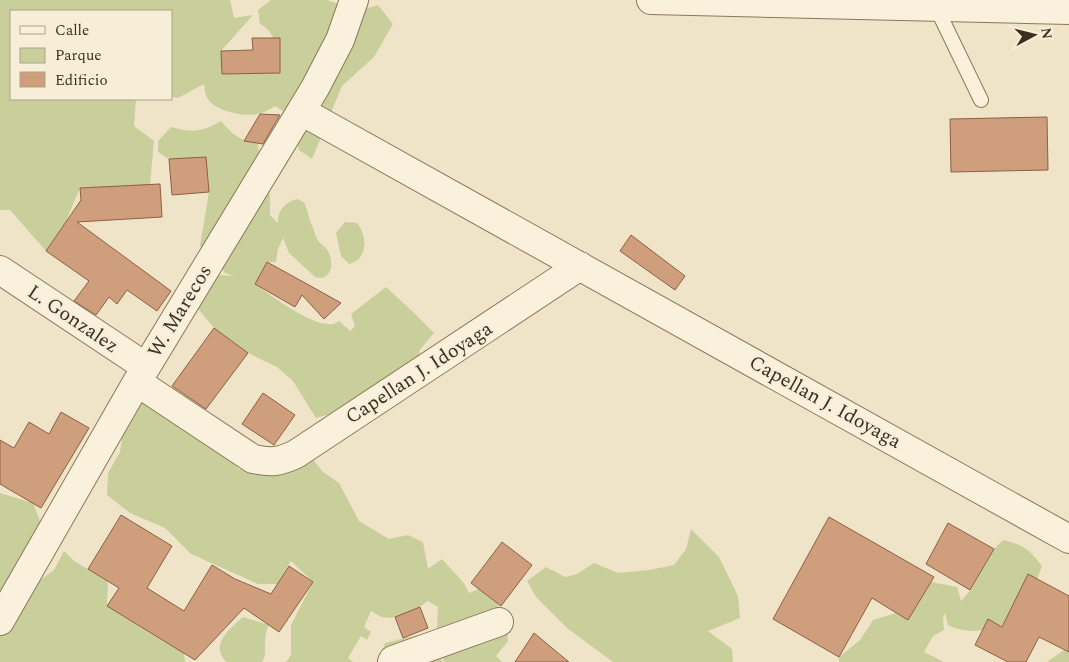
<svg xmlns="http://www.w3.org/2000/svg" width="1069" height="662" font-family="Spectral,serif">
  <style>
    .green { fill: #c9cf9b }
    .building { fill: #cf9f7d; stroke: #8d5f41 }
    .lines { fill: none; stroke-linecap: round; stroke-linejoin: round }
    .lane-casing { stroke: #8d765c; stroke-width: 16 }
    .street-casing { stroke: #8d765c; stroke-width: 30 }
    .lane { stroke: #faf1dc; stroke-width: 14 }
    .street { stroke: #faf1dc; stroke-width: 28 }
    .labels { text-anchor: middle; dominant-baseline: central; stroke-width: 4.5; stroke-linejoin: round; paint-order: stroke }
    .street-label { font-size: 20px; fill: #3d2e20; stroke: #f7eed8 }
  </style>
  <rect width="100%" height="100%" fill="#f0e4c8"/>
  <path class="green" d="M0,0h230l4,18 19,-3 -32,36c22,14 33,23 59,22 -3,-19 -2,-40 -20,-49l-2,-14 13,-10h56l31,11 20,-6 15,19 -19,33 -32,29 -30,73 -13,-9 -10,-35 -14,-9c-5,3 -11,7 -17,8 -15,3 -47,-3 -52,-19 -2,-3 -1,-8 -2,-11l-26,14 -7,-1v-86h-160v88h125l-2,27 20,15 -4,44 -70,3 -14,33 -20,30 -36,-41h-10z
    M221,121c12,14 19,20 37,22l1,10 -3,9 14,34v19l8,8c-1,-12 7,-21 19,-24l7,3c4,9 5,18 9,26 2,4 2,8 4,11 3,5 8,7 11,12 7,12 3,31 -13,26l-26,-24 -6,-15 -5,11 -2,13h-9l-12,22c15,11 58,43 77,40 2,0 5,-2 7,-3l11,10 5,-5 -4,-12 35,-27 27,25 21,21 -15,18 3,13 -88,49 -18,5 -23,-37 -16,-14 -29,-14 -34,-25 -16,-19 6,-18 16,-16 14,1 -9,-3 -12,-17 -13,-10 9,-54 -3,-35 -37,2 -11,-7v-11l13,-14c22,6 31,5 50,-6z
    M345,222l12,1c11,13 11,37 -8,41l-8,-8 -5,-23z
    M140,403l17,4 65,45 17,17 25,3 47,-15 12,15 16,11 20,38 30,18 19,-4 15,7 5,27 14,-10 21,23 6,11 10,-4 12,3c10,16 15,30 17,49l-12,15 6,6h-58l-11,-24 4,-9 1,-22 -10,-6c-10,8 -32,20 -46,16 -3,-1 -7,-4 -11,-6l-7,16 7,5 -4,8 -6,-4 -13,22 5,4h-67l5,-7v-30l22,-43 -22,-21 -14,23h-19l-67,-30 -26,-26 -35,-15 -23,-18 1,-22 12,-21 5,-35z
    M0,493l33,10 14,36 -12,45 19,-14 10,-19 10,10 34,20 -1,25 59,37 16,-10 3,29h-185z
    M691,529l28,28 19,39 2,22 -32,13 24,18 1,13h-120l-46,-34 -31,-31 -9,-16 19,-14 19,10 12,-3 17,-11 24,10 31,-3 25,-5 12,-16z
    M1003,540c21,5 26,9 39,26l-6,16 -23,40c-24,6 -41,15 -65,3l-3,-12 -2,5 1,12 -11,6 -9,16 20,10h-105v-5l21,-17 13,-20 23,-7 12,7 23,-38 26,5 4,14 10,-11 23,-41z
    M243,617l26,8c-8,15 0,27 -7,37h-36c-2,-3 -6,-8 -6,-11 -2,-14 14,-26 23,-34z
    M422,634l21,28h-46l-16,-7 4,-12z
    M1069,644v18h-22l17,-12z"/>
  <path class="building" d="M252,38h28v35l-58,1 -1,-23 32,-1z
    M260,114l20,1 -17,29 -19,-3z
    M1047,117l1,53 -97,2 -1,-53z
    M206,157l3,35 -37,3 -3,-36z
    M160,184l2,33 -85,5 94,69 -14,20 -30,-21 -10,14 -8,-7 -13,18 -22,-14 15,-20 -43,-30 35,-51 -1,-12z
    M631,235l54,41 -10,14 -55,-39z
    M267,262l40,22 34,19 -17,16 -22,-24 -7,12 -40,-23z
    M214,328l34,25 -42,56 -34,-23z
    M263,393l32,22 -21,30 -32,-21z
    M61,412l28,16 -48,80 -41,-24v-44l14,8 15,-26 20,12z
    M121,515l51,31 -25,42 37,23 28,-46 23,14 36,15 18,-28 24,16 -34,50 -35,-24 -49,52 -88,-54 12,-18 -31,-19z
    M829,517l105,60 -26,43 -36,-22 -33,59 -66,-38z
    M948,523l46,26 -24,41 -44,-26z
    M502,542l30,23 -31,41 -30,-23z
    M1028,574l41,22v56l-30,-15 -13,25h-18l-33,-17 13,-26 14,8z
    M420,607l8,21 -25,10 -8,-21z
    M534,633l35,29h-54z"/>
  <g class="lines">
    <defs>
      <path id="lane" d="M936,7l45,93"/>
      <path id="street" d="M651,0l418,10
        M301,111l768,428
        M0,270l146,97
        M137,382l116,77c19,4 26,3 43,-5l284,-188
        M0,621l137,-239 178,-294 25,-48 14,-40
        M392,662l1,-2 106,-38"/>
    </defs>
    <use href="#lane" class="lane-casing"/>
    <use href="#street" class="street-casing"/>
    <use href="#lane" class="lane"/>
    <use href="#street" class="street"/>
  </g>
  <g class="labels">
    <g class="street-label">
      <text transform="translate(180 311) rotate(-59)">W. Marecos</text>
      <text transform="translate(73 319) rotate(34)">L. Gonzalez</text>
      <text transform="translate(419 373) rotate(-33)">Capellan J. Idoyaga</text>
      <text transform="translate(825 402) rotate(29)">Capellan J. Idoyaga</text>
    </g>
  </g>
  <rect x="10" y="10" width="162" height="90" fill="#f7eed8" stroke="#ada18e"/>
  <rect x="20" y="26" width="25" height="8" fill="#faf1dc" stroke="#ada18e"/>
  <text x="55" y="35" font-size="15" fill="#3d2e20">Calle</text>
  <rect x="20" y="48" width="25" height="15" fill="#c9cf9b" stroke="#ada18e"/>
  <text x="55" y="60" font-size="15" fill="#3d2e20">Parque</text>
  <rect x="20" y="72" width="25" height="15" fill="#cf9f7d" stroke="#ada18e"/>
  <text x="55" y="85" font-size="15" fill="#3d2e20">Edificio</text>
  <g transform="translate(1034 35) rotate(83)" stroke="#f7eed8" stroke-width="4" paint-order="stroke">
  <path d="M0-4L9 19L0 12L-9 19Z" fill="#3d2e20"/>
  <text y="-8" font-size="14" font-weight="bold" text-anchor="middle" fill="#3d2e20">N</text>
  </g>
</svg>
